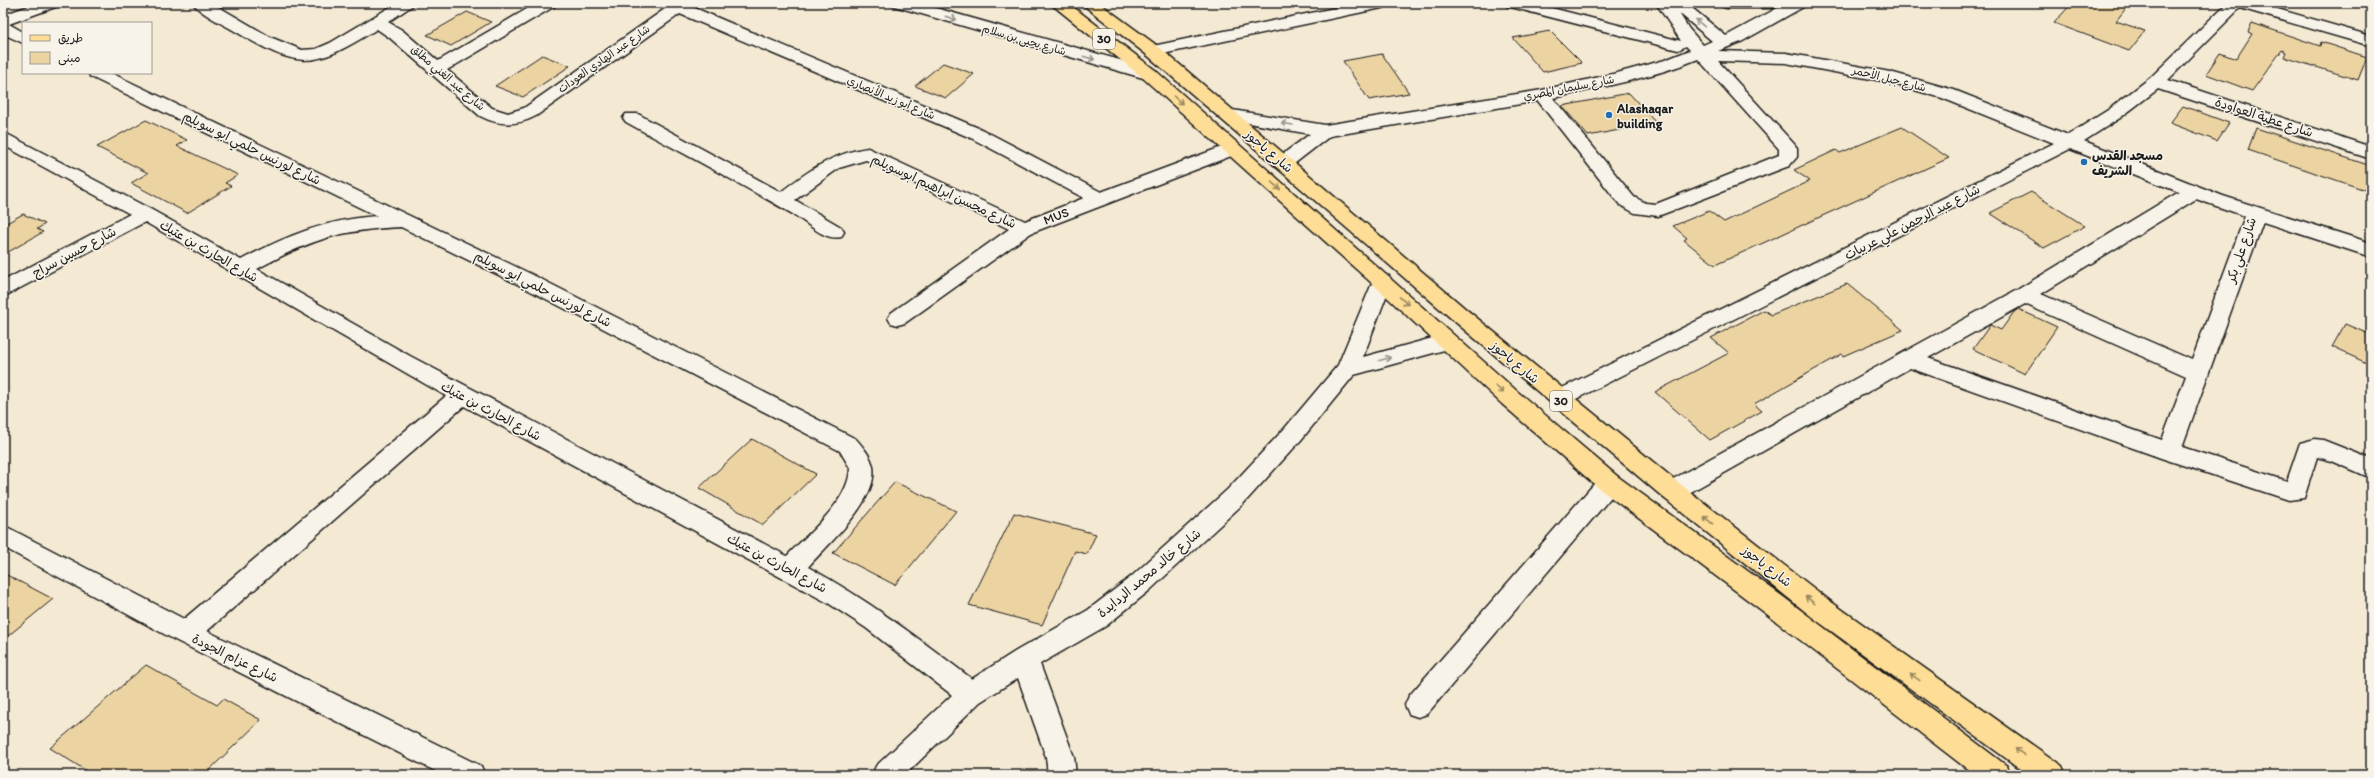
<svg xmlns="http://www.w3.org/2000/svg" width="2374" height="778" font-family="Itim,'Playpen Sans Arabic',sans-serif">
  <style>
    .building { fill: #ecd3a2; stroke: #1c1c1c }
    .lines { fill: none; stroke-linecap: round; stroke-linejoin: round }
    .minor-casing { stroke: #1c1c1c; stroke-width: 3 }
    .primary-casing { stroke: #1c1c1c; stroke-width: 3 }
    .minor { fill: #f7f3e8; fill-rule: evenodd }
    .primary { fill: #fedd96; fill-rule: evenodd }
    .oneway { stroke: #94928c }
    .oneway2 { stroke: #98865f }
    .poi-dot { fill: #1f6fb2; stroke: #f7f3e8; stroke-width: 1.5 }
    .labels { text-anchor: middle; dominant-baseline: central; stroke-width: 3; stroke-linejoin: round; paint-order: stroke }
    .far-street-label { font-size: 11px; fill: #1c1c1c; stroke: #f7f3e8 }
    .shield { fill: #f7f3e8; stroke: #5e5c59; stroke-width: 1 }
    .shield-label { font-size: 12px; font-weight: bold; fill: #1c1c1c }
    .poi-label { font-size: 13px; font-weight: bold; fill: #1c1c1c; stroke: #f7f3e8; text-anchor: start }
    .street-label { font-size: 13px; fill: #1c1c1c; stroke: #f7f3e8 }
  </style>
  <rect width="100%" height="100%" fill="#f4e9d3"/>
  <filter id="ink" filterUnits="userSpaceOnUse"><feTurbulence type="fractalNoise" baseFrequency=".025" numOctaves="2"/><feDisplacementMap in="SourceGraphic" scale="8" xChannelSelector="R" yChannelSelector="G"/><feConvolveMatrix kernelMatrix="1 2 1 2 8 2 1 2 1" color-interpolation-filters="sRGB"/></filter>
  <g filter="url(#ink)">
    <path class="building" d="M2072,3h58l-14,18 29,10 -16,20 -75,-28z
      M467,12l24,10 -40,24 -24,-11z
      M2252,23l68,23 1,-4 46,15 -9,23 -74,-23 2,-5 -4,-2 -30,41 -46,-17 14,-21 16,6 16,-25 -4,-2z
      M1550,31l32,32 -39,9 -30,-34z
      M1382,54l27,39 -40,7 -26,-39z
      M542,55l28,11 -47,31 -28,-11z
      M943,63l31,11 -28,24 -31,-12z
      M1629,93l27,30 -68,13 -26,-30z
      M2183,106l46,17 -12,18 -47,-18z
      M146,120l41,20 -10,6 61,29 -13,8 6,3 -44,27 -56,-30 17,-10 -51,-26z
      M1902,127l47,31 -234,107 -31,-25 3,-2 -14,-12 36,-15 15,11 86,-41 -16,-11 42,-20 4,3z
      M2256,128l115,38v26l-123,-42z
      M2031,192l54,34 -41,22 -54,-35z
      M23,214l22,10 -8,5 6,3 -40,23v-30z
      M1847,284l56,46 -60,26 -1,-2 -88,50 8,7 -52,29 -55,-48 74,-39 -18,-15 53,-28 7,5z
      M2018,309l39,18 -32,47 -52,-25 17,-24 11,5 13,-18z
      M2345,324l26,11v30l-39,-18z
      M752,439l64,35 -53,51 -64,-37z
      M895,482l61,29 -61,74 -62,-32z
      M1014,513l82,21 -9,20 -12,-3 -33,74 -73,-20z
      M3,573l50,26 -50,41z
      M146,665l71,40 6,-6 38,21 -57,55h-111l-43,-27z"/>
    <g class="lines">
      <defs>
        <path id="minor" d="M37,3h23l-2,3 -49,18 14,8v11l-20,-9v-19z
          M193,3h19l58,34 32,13 14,-1 14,-6 67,-40h19l-28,19 14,8 36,31 99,-58h20l-2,3 -108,64 45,38 16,5 16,-5 148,-104 20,-1 -2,3 293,124 118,62 126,-47 6,-2 6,2 3,4 -3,4 -208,80 -126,90 -7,2 -7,-2 -3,-5 3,-5 118,-84 -143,-69 -27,8 -44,32 46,27 3,5 -3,5c-16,4 -32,-13 -45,-21 -56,-33 -114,-63 -170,-94l-3,-4 3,-4h12l143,78c27,-21 52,-39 87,-44l157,73 59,-23 -113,-60 -291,-124 -144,102c-19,10 -37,10 -56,0l-90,-78 -13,-9c-66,41 -77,41 -144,1 -12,-7 -32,-16 -40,-27z
          M892,3h26l237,67 3,4 -3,4h-12l-249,-72z
          M1359,3h31l-2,3 -6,2 -229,48 -6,-1 -2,-4 2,-4 6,-1z
          M1505,3h27l149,38 -25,-38h30l40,33 61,-33h20l-2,3 -64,36 -23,9 68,2 104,19 64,18 114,45 40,-25 42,-32 77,-75h30l114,33v10l-131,-38 -72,72 203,67v12l-213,-70 -38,29 -36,23 139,55 148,47v14l-108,-35 -81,225 105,34 13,-38 15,-4 8,1 48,19v19l-39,-17 -15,-4 -13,41 -15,2 -128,-42 -251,-90 -230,130 -8,2 -8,-2 -4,-7 4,-7 353,-194 162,-98 -109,-43 -510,258 -8,-2 -3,-6 3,-6 502,-250 -112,-45 -55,-16 -101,-19 -68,-2 76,83 3,4v9l-8,9 -131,50 -23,-3 -15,-8 -82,-104 -208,35 -40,31 -7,2 -7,-2 -2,-4 2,-4 34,-25 -84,-15 -6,-1 -3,-4 3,-4 6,-1 99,16 217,-35 75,-17 48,-13 25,-10 -4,-4 -8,4 -171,-44zM1679,13l33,28 -9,4 -14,-16zM1698,59l81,90v6l-123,49 -10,-1 -12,-6 -81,-99c49,-11 99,-20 145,-39zM2196,199l49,17 -53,144 -151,-66zM2025,304l161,72 -24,64 -234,-82z
          M1719,3h60l-2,3 -6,2h-44l-6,-2z
          M88,73h23l420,201 325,165c7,8 15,17 17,28 6,33 -46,78 -65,100 59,32 110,71 164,112l44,-28 72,-41 44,-34 96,-87 57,-61 53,-63 37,-89 7,-2 7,2 3,5 -29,76 84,-23 8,3 3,5 -3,5 -101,28 -53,65 -57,63 -94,87 -44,36 -66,38 34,93 2,18h-28l-2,-18 -28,-79 -38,24 -75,73h-33l4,-9 76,-71 -86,-67 -38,-25 -364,-197 -257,225 274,135 4,9h-42l-266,-134 -174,-94v-22l181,94 262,-223 -301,-174 -142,75v-16l127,-67 -127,-69v-13l149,78 89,50c43,-23 86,-41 136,-44l-286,-139zM401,227l116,57 323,167 10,17c-1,34 -41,64 -63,88l-377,-200 -153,-87c53,-29 82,-39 144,-42z
          M1609,474l8,2 4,7 -4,7 -190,224 -9,3 -9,-3 -4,-9 4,-9 192,-220z"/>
        <path id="primary" d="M1050,3h18l87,67 363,322 99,84 165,120 225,170 4,9h-36l-211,-163 -163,-122 -99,-86 -127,-118 -232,-208z
          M1081,3h18l60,44 308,263 213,174 150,117 232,165 4,9h-37l-217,-158 -148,-119 -211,-178 -306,-265z"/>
      </defs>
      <use href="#minor" class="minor-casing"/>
      <use href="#primary" class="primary-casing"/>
      <use href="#minor" class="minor"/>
      <use href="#primary" class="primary"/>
    </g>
    <defs><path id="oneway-shaft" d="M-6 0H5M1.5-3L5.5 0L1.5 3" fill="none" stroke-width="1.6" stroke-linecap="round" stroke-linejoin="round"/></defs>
    <g class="oneway">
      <use href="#oneway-shaft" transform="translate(951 18) rotate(17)"/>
      <use href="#oneway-shaft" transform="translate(1700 23) rotate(-140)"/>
      <use href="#oneway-shaft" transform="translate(1089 58) rotate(16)"/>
      <use href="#oneway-shaft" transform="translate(1287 124) rotate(-170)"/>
      <use href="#oneway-shaft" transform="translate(1385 359) rotate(-15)"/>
    </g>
    <g class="oneway2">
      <use href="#oneway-shaft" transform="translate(1178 100) rotate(41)"/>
      <use href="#oneway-shaft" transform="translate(1276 186) rotate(41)"/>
      <use href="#oneway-shaft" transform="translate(1404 301) rotate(43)"/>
      <use href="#oneway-shaft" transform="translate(1499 389) rotate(42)"/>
      <use href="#oneway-shaft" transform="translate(1708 520) rotate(-141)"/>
      <use href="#oneway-shaft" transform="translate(1810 600) rotate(-142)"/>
      <use href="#oneway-shaft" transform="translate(1915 677) rotate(-144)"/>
      <use href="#oneway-shaft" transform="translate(2020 752) rotate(-144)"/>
    </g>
  </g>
  <g class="poi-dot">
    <circle cx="1609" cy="115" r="4"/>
    <circle cx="2084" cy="162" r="4"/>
  </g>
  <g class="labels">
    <g class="far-street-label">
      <text transform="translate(1024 40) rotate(16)">شارع يحيى بن سلام</text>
      <text transform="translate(604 59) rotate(-35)">شارع عبد الهادي العودات</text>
      <text transform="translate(448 78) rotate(41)">شارع عبد الغني مطلق</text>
      <text transform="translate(1889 79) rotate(14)">شارع جبل الأحمر</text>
      <text transform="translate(1569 88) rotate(-11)">شارع سليمان المصري</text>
      <text transform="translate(891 98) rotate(23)">شارع أبو زيد الأنصاري</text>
    </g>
    <g class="shield">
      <rect x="1093" y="29" width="22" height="20" rx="3"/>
      <rect x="1550" y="391" width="22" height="20" rx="3"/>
    </g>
    <g class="shield-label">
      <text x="1104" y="39">30</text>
      <text x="1561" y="401">30</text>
    </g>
    <g class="poi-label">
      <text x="1617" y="108">Alashaqar<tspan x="1617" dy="15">building</tspan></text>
      <text x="2092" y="155">مسجد القدس<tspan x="2092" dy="15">الشريف</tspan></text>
    </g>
    <g class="street-label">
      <text transform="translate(2264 117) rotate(18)">شارع عطية العواودة</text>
      <text transform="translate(252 148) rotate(26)">شارع لورنس حلمي ابو سويلم</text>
      <text transform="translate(1269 151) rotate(41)">شارع ياجوز</text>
      <text transform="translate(944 191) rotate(25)">شارع محسن ابراهيم ابوسويلم</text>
      <text transform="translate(1056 216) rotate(-21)">MUS</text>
      <text transform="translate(1912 222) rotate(-27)">شارع عبد الرحمن علي عربيات</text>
      <text transform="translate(2241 250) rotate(-71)">شارع علي بكر</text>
      <text transform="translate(209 251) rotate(30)">شارع الحارث بن عتيك</text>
      <text transform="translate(74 252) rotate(-28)">شارع حسين سراج</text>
      <text transform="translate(543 289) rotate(27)">شارع لورنس حلمي ابو سويلم</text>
      <text transform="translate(1515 362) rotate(40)">شارع ياجوز</text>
      <text transform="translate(491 411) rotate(28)">شارع الحارث بن عتيك</text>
      <text transform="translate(777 563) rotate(28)">شارع الحارث بن عتيك</text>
      <text transform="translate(1767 566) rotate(38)">شارع ياجوز</text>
      <text transform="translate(1149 573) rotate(-40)">شارع خالد محمد الردايدة</text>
      <text transform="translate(235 658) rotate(26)">شارع عزام الجودة</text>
    </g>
  </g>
  <rect width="2374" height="778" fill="none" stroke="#f7f3e8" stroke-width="16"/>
  <rect x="8" y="8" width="2358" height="762" fill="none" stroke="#1c1c1c" stroke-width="1.5" filter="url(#ink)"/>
  <rect x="22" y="22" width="130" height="52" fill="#f7f3e8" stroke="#9f9d96"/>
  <rect x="30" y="35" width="20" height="6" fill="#fedd96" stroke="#9f9d96"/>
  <text x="58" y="42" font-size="12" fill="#1c1c1c">طريق</text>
  <rect x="30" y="52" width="20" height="12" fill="#ecd3a2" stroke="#9f9d96"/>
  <text x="58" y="62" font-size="12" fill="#1c1c1c">مبنى</text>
</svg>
